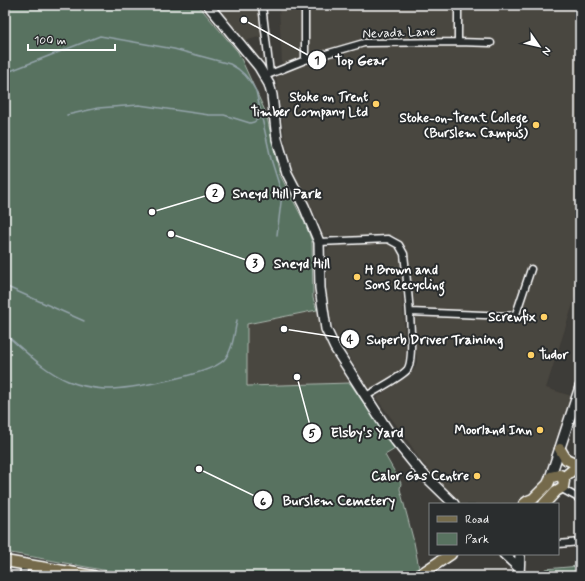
<svg xmlns="http://www.w3.org/2000/svg" width="585" height="581" font-family="Mynerve,sans-serif">
  <style>
    .built { fill: #4a463f }
    .green { fill: #587260; stroke: #acb8b0 }
    .lines { fill: none; stroke-linecap: round; stroke-linejoin: round }
    .stream { stroke: #94a4aa; stroke-width: 1.5 }
    .street-casing { stroke: #fff; stroke-width: 9 }
    .secondary-casing { stroke: #fff; stroke-width: 12 }
    .primary-casing { stroke: #fff; stroke-width: 13 }
    .street { stroke: #2a2d2e; stroke-width: 6 }
    .secondary { stroke: #2a2d2e; stroke-width: 9 }
    .primary { stroke: #756b4b; stroke-width: 10 }
    .poi-dot { fill: #ffd166; stroke: #2a2d2e; stroke-width: 1.5 }
    .labels { text-anchor: middle; dominant-baseline: central; stroke-width: 4; stroke-linejoin: round; paint-order: stroke }
    .street-label { font-size: 13px; fill: #fff; stroke: #2a2d2e }
    .poi-label { font-size: 13px; font-weight: bold; fill: #fff; stroke: #2a2d2e; text-anchor: end }
    .leader { fill: none; stroke: #fff; stroke-width: 1.5 }
    .callout-dot { fill: #fff; stroke: #2a2d2e; stroke-width: 1.5 }
    .mark-label { font-size: 12px; text-anchor: middle; font-weight: bold; fill: #111 }
    .callout-label { font-size: 14px; text-anchor: middle; font-weight: bold; fill: #fff; stroke: #2a2d2e; stroke-width: 4; stroke-linejoin: round; paint-order: stroke }
  </style>
  <rect width="100%" height="100%" fill="#3d3c38"/>
  <filter id="ink" filterUnits="userSpaceOnUse"><feTurbulence type="fractalNoise" baseFrequency=".025" numOctaves="2"/><feDisplacementMap in="SourceGraphic" scale="8" xChannelSelector="R" yChannelSelector="G"/><feConvolveMatrix kernelMatrix="1 2 1 2 8 2 1 2 1" color-interpolation-filters="sRGB"/></filter>
  <g filter="url(#ink)">
    <path class="built" d="M215,5h44l3,31 -17,5z
      M279,5h301v277l-34,106 25,8 -16,60 -6,17 -11,17 -17,14h-59l-21,-20 -20,-23 -17,-26 -28,-37 38,-28 3,-8 -3,-62 -4,-39 -4,-13 -11,-12h-73l-1,-10 -28,-54 -8,-32 -9,-63 6,-14z
      M389,243l8,7 3,5 6,104 -3,10 -33,22 -32,-52 -11,-30v-59l5,-5z
      M317,310l6,24 27,49 -103,3v-62z"/>
    <path class="green" d="M5,5h193l40,47 28,61 14,62 26,50 6,17 1,56 4,12 -70,14v62l103,-3 45,66 -10,6 16,28 -1,6 14,53 5,26 -21,8 -264,-1c-43,-6 -86,-16 -129,-23z
      M580,566v10h-34l-1,-7z"/>
    <g class="lines">
      <path class="stream" d="M5,73l95,-37 74,13 56,15c12,6 20,15 26,27l15,68 11,35 -5,41
        M67,115l31,-7 41,-3 70,10h15l26,8 4,-1 7,-5
        M5,286l79,35
        M5,334c19,16 39,37 63,47 10,4 24,7 36,8 21,1 106,-14 120,-29 9,-10 10,-26 13,-40"/>
      <defs>
        <path id="street" d="M262,5l8,68
          M305,5v55
          M458,5v37
          M265,76l40,-16 59,-17 94,-1 33,1
          M319,242l69,-3 11,6 5,9c2,19 13,103 3,116 -5,6 -32,21 -41,26
          M410,312l98,4 8,-2 15,-45
          M562,489l18,10
          M558,544l22,-2
          M23,576l2,-12"/>
        <path id="secondary" d="M208,5l51,62 10,17 3,11 5,44 10,34 17,33 15,36 1,46 6,41 9,19 55,86 29,36 35,34
          M550,478l30,-91
          M504,554l14,13
          M519,576l1,-22"/>
        <path id="primary" d="M560,449l6,10 13,6
          M563,478l17,-14
          M524,504l4,-3 5,-2 15,-15 3,-7 9,-2 4,6 -1,6 -7,4 -12,13
          M5,561l88,15
          M418,576l33,-22"/>
      </defs>
      <use href="#street" class="street-casing"/>
      <use href="#secondary" class="secondary-casing"/>
      <use href="#primary" class="primary-casing"/>
      <use href="#street" class="street"/>
      <use href="#secondary" class="secondary"/>
      <use href="#primary" class="primary"/>
    </g>
  </g>
  <g class="poi-dot">
    <circle cx="376" cy="104" r="4"/>
    <circle cx="536" cy="125" r="4"/>
    <circle cx="357" cy="277" r="4"/>
    <circle cx="544" cy="317" r="4"/>
    <circle cx="531" cy="355" r="4"/>
    <circle cx="540" cy="430" r="4"/>
    <circle cx="477" cy="476" r="4"/>
  </g>
  <g class="labels">
    <g class="street-label">
      <text transform="translate(399 33) rotate(-2)">Nevada Lane</text>
    </g>
    <g class="poi-label">
      <text x="368" y="97">Stoke on Trent<tspan x="368" dy="15">Timber Company Ltd</tspan></text>
      <text x="528" y="118">Stoke-on-Trent College<tspan x="528" dy="15">(Burslem Campus)</tspan></text>
      <text x="365" y="270" text-anchor="start">H Brown and<tspan x="365" dy="15">Sons Recycling</tspan></text>
      <text x="536" y="317">Screwfix</text>
      <text x="539" y="355" text-anchor="start">Tudor</text>
      <text x="532" y="430">Moorland Inn</text>
      <text x="469" y="476">Calor Gas Centre</text>
    </g>
  </g>
  <path class="leader" d="M244 20L317 60M152 212L215 193M171 234L255 263M284 329L350 339M297 377L312 433M199 469L263 500"/>
  <g class="callout-dot">
    <circle cx="244" cy="20" r="4"/>
    <circle cx="152" cy="212" r="4"/>
    <circle cx="171" cy="234" r="4"/>
    <circle cx="284" cy="329" r="4"/>
    <circle cx="297" cy="377" r="4"/>
    <circle cx="199" cy="469" r="4"/>
    <circle cx="317" cy="60" r="10"/>
    <circle cx="215" cy="193" r="10"/>
    <circle cx="255" cy="263" r="10"/>
    <circle cx="350" cy="339" r="10"/>
    <circle cx="312" cy="433" r="10"/>
    <circle cx="263" cy="500" r="10"/>
  </g>
  <g class="mark-label">
    <text x="317" y="64">1</text>
    <text x="215" y="197">2</text>
    <text x="255" y="267">3</text>
    <text x="350" y="343">4</text>
    <text x="312" y="437">5</text>
    <text x="263" y="505">6</text>
  </g>
  <g class="callout-label">
    <text x="361" y="65">Top Gear</text>
    <text x="277" y="198">Sneyd Hill Park</text>
    <text x="302" y="268">Sneyd Hill</text>
    <text x="435" y="344">Superb Driver Training</text>
    <text x="367" y="437">Elsby's Yard</text>
    <text x="339" y="505">Burslem Cemetery</text>
  </g>
  <rect width="585" height="581" fill="none" stroke="#2a2d2e" stroke-width="20"/>
  <rect x="10" y="10" width="565" height="561" fill="none" stroke="#fff" stroke-width="1.5" filter="url(#ink)"/>
  <rect x="429" y="503" width="130" height="52" fill="#2a2d2e" stroke="#7f8182"/>
  <rect x="437" y="516" width="20" height="6" fill="#756b4b" stroke="#7f8182"/>
  <text x="465" y="523" font-size="12" fill="#ffffff">Road</text>
  <rect x="437" y="533" width="20" height="12" fill="#587260" stroke="#7f8182"/>
  <text x="465" y="543" font-size="12" fill="#ffffff">Park</text>
  <g transform="translate(539 46) rotate(124)" stroke="#2a2d2e" stroke-width="3" paint-order="stroke">
  <path d="M0-3L7 15L0 10L-7 15Z" fill="#ffffff"/>
  <text y="-6" font-size="11" font-weight="bold" text-anchor="middle" fill="#ffffff">N</text>
  </g>
  <path d="M28 44v6h87v-6" fill="none" stroke="#ffffff" stroke-width="2"/>
  <text x="34" y="44" font-size="12" fill="#ffffff" stroke="#2a2d2e" stroke-width="3" paint-order="stroke">100 m</text>
</svg>
